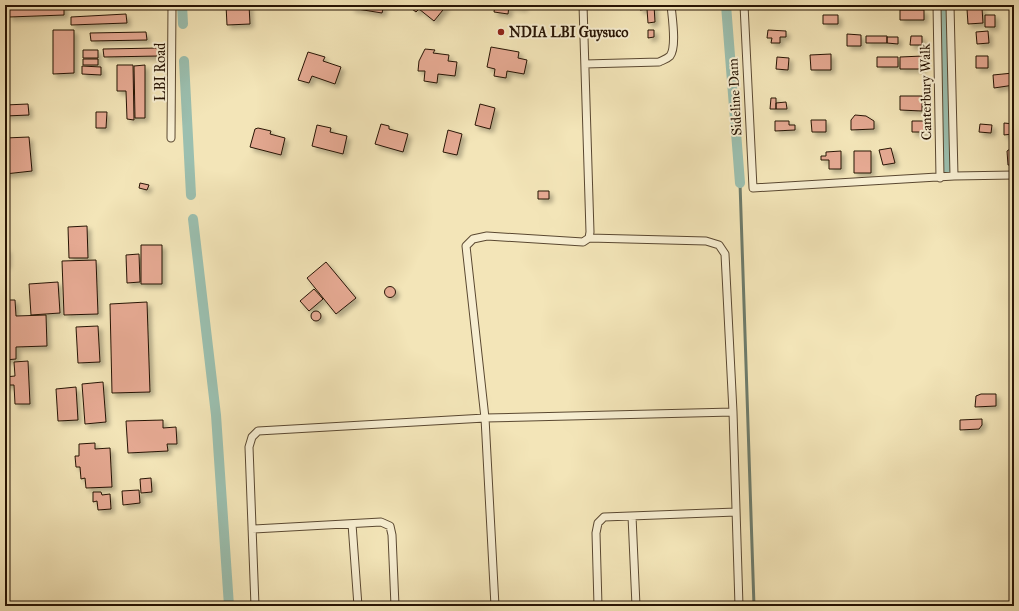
<svg xmlns="http://www.w3.org/2000/svg" width="1019" height="611" font-family="'IM FELL Great Primer',serif">
  <style>
    .lines { fill: none; stroke-linecap: round; stroke-linejoin: round }
    .stream { stroke: #6d7b6b; stroke-width: 3 }
    .canal { stroke: #9bbfaf; stroke-width: 10 }
    .building { fill: #e5a992; stroke: #271404; filter: url(#shadow) }
    .minor-casing { stroke: #5a4831; stroke-width: 9 }
    .minor { stroke: #f7eed1; stroke-width: 7 }
    .poi-dot { fill: #8f2418; stroke: #f7eed1; stroke-width: 1.5 }
    .labels { text-anchor: middle; dominant-baseline: central; stroke-width: 4; stroke-linejoin: round; paint-order: stroke }
    .poi-label { font-size: 14px; font-weight: bold; fill: #271404; stroke: #f7eed1; text-anchor: start }
    .street-label { font-size: 14px; fill: #271404; stroke: #f7eed1 }
  </style>
  <defs>
    <filter id="shadow"><feDropShadow dx="3.5" dy="3.5" stdDeviation="2" flood-color="#0004"/></filter>
  </defs>
  <rect width="100%" height="100%" fill="#f3e5b8"/>
  <filter id="stains"><feTurbulence type="fractalNoise" baseFrequency=".005" numOctaves="4"/><feColorMatrix values="0 0 0 0 .2 0 0 0 0 .09 0 0 0 0 .02 0 0 0 .5 -.17"/></filter>
  <radialGradient id="worn" r=".72"><stop offset=".6" stop-color="#630" stop-opacity="0"/><stop offset="1" stop-color="#630" stop-opacity=".3"/></radialGradient>
  <g class="lines">
    <path class="stream" d="M740,183l14,423"/>
    <path class="canal" d="M182,5l1,19
      M726,5l14,178
      M942,5l4,170
      M184,61l7,134
      M193,219l23,196 13,191"/>
  </g>
  <path class="building" d="M8,5h56v10l-55,2z
    M226,5h23l1,19 -23,1z
    M352,5h32l-2,8 -31,-5z
    M416,5h31l-13,16 -15,-12 -3,3 -4,-3z
    M495,5h29v3l-15,-2 -1,8 -14,-2z
    M640,5h14l1,17 -7,1 -1,-14 -7,1z
    M982,8l1,15 -15,1 -1,-15z
    M900,10h24v10h-24z
    M126,14l1,9 -56,2v-8z
    M823,15h15v9h-15z
    M985,15h10v12h-10z
    M53,30h21v43l-21,1z
    M648,30h6v7l-6,1z
    M768,30l18,1v6h-6v6h-9l1,-5h-5z
    M988,31l1,12 -12,1 -1,-12z
    M146,32l1,8 -56,1 -1,-8z
    M847,34l14,1v11h-14z
    M866,36h21v7h-21z
    M911,36h11v9h-12z
    M887,37h11v7l-11,-1z
    M491,47l28,5 -1,6 9,2 -3,14 -17,-3 -1,7 -12,-2 1,-7 -8,-2z
    M159,48v8l-55,1 -1,-8z
    M425,49l10,1 -2,3 16,2 -1,6 9,1 -2,14 -17,-2 -1,9 -13,-2 1,-10h-7l1,-10z
    M83,50h15v8h-15z
    M308,52l17,5 -2,4 18,6 -6,17 -23,-8 -3,7 -11,-3z
    M831,54v16h-20l-1,-15z
    M923,56v13h-23v-12z
    M976,56h12v12h-12z
    M777,57l12,1 -1,12 -12,-1z
    M877,57h21v10h-21z
    M83,59h15v6h-15z
    M117,65h16l1,55 -7,-1 -1,-28h-9z
    M145,65v53h-10l-1,-52z
    M82,66l19,1v8l-19,-1z
    M1013,73l1,12 -20,3 -1,-13z
    M900,96h22v15l-22,-1z
    M771,98h5v11h-6z
    M786,102l1,7h-11v-6z
    M28,104l1,11 -24,1v-11z
    M480,104l15,4 -5,21 -15,-4z
    M96,112h11l-1,16h-10z
    M855,115l11,1 8,5v8l-23,1v-10z
    M811,120h15v12h-14z
    M775,121h14v4h6v5l-20,1z
    M912,121h14v11h-14z
    M1004,123l10,1v13l-2,-3 -8,1z
    M381,124l8,2v3l19,5 -5,18 -28,-8z
    M980,124l12,1 -1,8 -12,-1z
    M317,125l14,3 -1,4 17,4 -4,18 -31,-8z
    M258,128l13,3 -1,3 15,4 -4,17 -31,-8 5,-18z
    M448,130l14,4 -5,21 -14,-3z
    M29,137l3,34 -27,3v-36z
    M1013,147h1v18h-6l-1,-14z
    M891,148l4,15 -12,2 -4,-15z
    M841,151v18h-12v-9h-8v-4h5v-4z
    M854,151h17v22h-17z
    M140,183l9,2 -2,5 -8,-2z
    M538,191h11v8h-11z
    M87,226l1,32h-19l-1,-31z
    M141,245h21v39h-21z
    M5,249h2v16h-2z
    M139,254l1,28 -13,1 -1,-28z
    M96,260l2,54 -34,1 -2,-54z
    M326,262l30,36 -20,16 -29,-36z
    M58,282l2,31 -29,2 -2,-31z
    M384.5 292a5.5 5.5 0 1 1 11 0a5.5 5.5 0 1 1-11 0Z
    M314,289l9,10 -14,12 -9,-10z
    M5,300h10l1,16 30,-1 1,31 -31,1v12l-11,1z
    M147,302l3,90 -38,1 -2,-89z
    M311 316a5 5 0 1 1 10 0a5 5 0 1 1-10 0Z
    M98,326l2,36 -22,1 -2,-36z
    M28,361l2,43h-15l-1,-19h-9v-8l10,-1 -1,-14z
    M103,382l3,40 -21,2 -3,-40z
    M76,387l2,33 -20,1 -2,-32z
    M981,394h15v12l-21,1 1,-11z
    M982,419v6l-3,4 -19,1v-10z
    M163,420v8l13,-1 1,17h-10l1,7 -40,2 -2,-32z
    M95,443v6l15,-1 2,39 -26,1 -1,-10 -4,1 -1,-12h-4l-1,-11h4v-12z
    M151,478l1,14 -11,1 -1,-14z
    M139,490l1,13 -17,2 -1,-14z
    M93,492h8l1,3 8,-1 1,15 -13,1 -1,-9 -4,1z"/>
  <g class="lines">
    <defs>
      <path id="minor" d="M744,5l9,183 201,-12 60,-1
        M937,5l3,173
        M950,5l4,171
        M585,64l74,-2c4,-2 8,-3 11,-6 7,-9 2,-39 1,-51
        M171,138l1,-133
        M589,238l117,3 13,4 6,9 8,158 6,194
        M632,516l4,90
        M352,524l6,82
        M252,529l129,-7 9,4 2,9 3,71
        M255,606l-6,-159 3,-10 6,-6 227,-13 248,-6
        M495,606l-10,-188 -19,-172 7,-7 14,-3 96,6 6,-4 1,-6 -7,-227
        M598,606l-2,-73 2,-10 6,-6 132,-5"/>
    </defs>
    <use href="#minor" class="minor-casing"/>
    <use href="#minor" class="minor"/>
  </g>
  <circle class="poi-dot" cx="501" cy="32" r="4"/>
  <g class="labels">
    <g class="poi-label">
      <text x="509" y="32">NDIA LBI Guysuco</text>
    </g>
    <g class="street-label">
      <text transform="translate(160 72) rotate(-90)">LBI Road</text>
      <text transform="translate(926 92) rotate(-91)">Canterbury Walk</text>
      <text transform="translate(735 97) rotate(-93)">Sideline Dam</text>
    </g>
  </g>
  <rect width="1019" height="611" fill="none" stroke="#f3e5b8" stroke-width="20"/>
  <rect x="6" y="6" width="1007" height="599" fill="none" stroke="#271404" stroke-width="2"/>
  <rect x="10" y="10" width="999" height="591" fill="none" stroke="#271404"/>
  <rect width="100%" height="100%" filter="url(#stains)"/>
  <rect width="100%" height="100%" fill="url(#worn)"/>
</svg>
